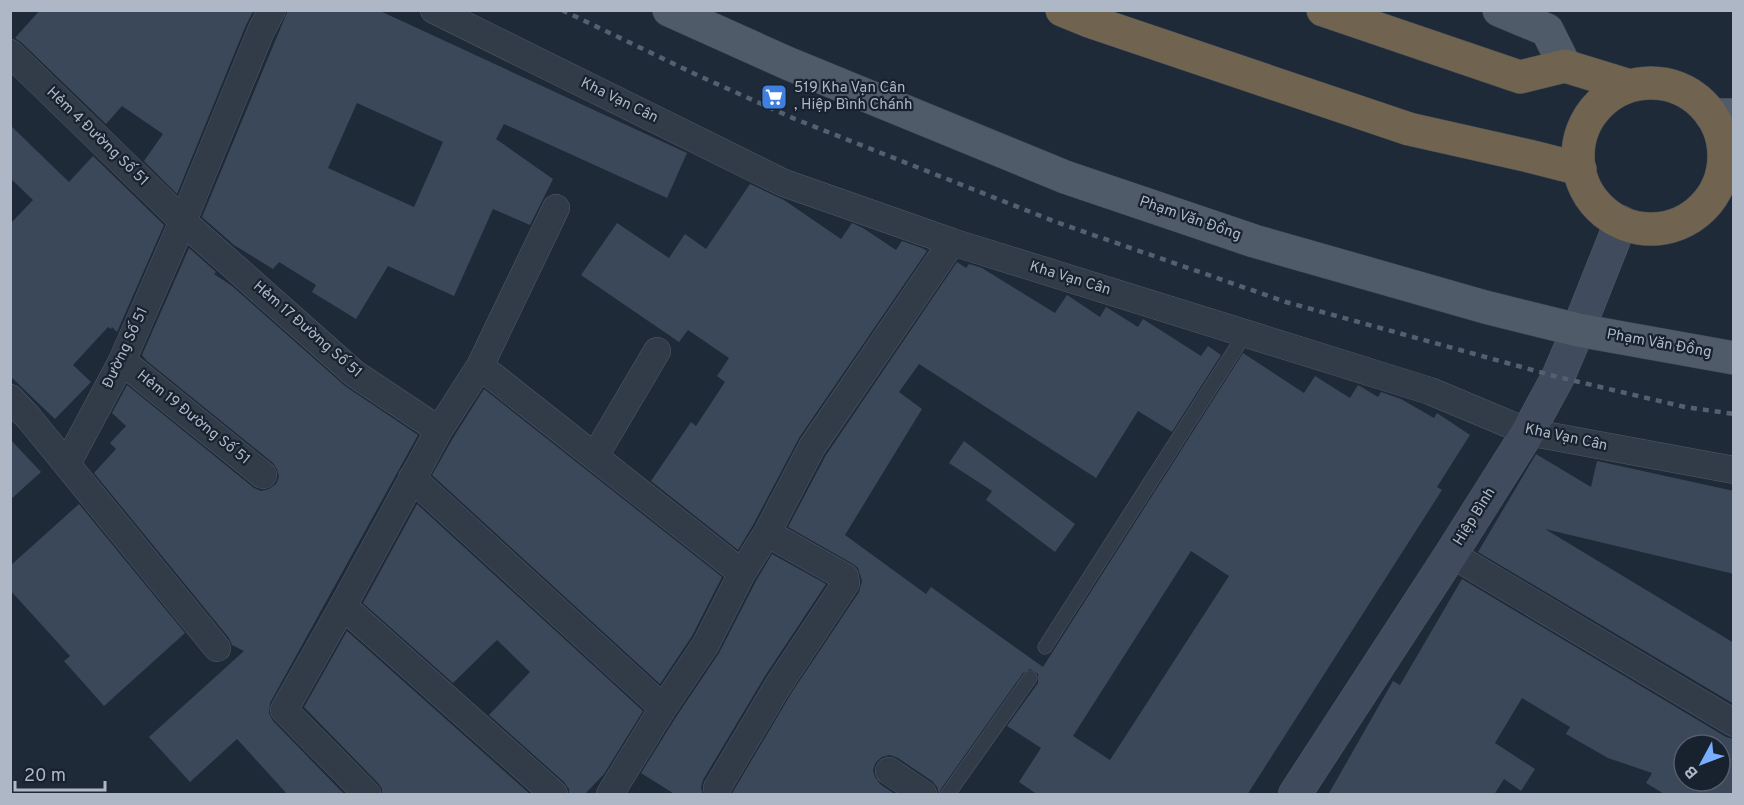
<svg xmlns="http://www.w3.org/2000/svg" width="1744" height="805" font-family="Overpass,sans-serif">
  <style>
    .building { fill: #3a4859; fill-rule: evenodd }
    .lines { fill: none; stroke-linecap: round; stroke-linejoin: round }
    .lane-casing { stroke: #505a67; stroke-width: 15 }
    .street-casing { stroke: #505a67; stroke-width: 28 }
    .secondary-casing { stroke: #505a67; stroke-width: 34 }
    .primary-casing { stroke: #3c4553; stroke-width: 34 }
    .highway-casing { stroke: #3d4754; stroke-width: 34 }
    .lane { stroke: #323c49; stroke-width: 14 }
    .street { stroke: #323c49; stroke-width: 27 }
    .secondary { stroke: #404b5d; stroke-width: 33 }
    .primary { stroke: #505b6a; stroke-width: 33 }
    .highway { stroke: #70634f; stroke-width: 33 }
    .rail { stroke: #546071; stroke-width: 4.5; stroke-dasharray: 6 6; stroke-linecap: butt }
    .labels { text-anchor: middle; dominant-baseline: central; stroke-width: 4.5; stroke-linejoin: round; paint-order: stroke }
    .poi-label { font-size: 15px; fill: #adb7c6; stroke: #18212e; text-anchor: start }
    .street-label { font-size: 15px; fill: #adb7c6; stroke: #18212e }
  </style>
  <rect width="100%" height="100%" fill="#1f2a39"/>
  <path class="building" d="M40,10h214l-8,15 -69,169 -33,-33 19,-27 -41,-28 -16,18 -85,-82 -6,-4z
    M288,10h90l309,143 -20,45 -163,-74 -8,15 57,40 -23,46 -37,-16 -39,87 -66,-30 -32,53 -44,-27 4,-7 -37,-23 -6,7 -39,-24 -32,-28zM357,103l86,39 -29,65 -86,-39z
    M10,125l59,57 24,-26 71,69 -47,107 -5,-5 -1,2 -3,-2 -35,38 18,17 -36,37 -45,-43v-152l23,-24 -23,-22z
    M750,184l34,16 57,39 11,-16 11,5 33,22 6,-9 20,7 5,3 -128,187 -46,87 -15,25 -87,-69 40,-59 5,4 29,-44 -8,-6 12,-18 -41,-28 -9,12 -98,-67 36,-52 52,35 16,-24 21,15z
    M189,248l27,24 -2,2 18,12 113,100 73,49 -148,268 -1,10 4,8 72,74h-57l-51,-56 -47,43 -41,-45 95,-86 -12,-6 -3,-7 -135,-165 22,-24 -6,-6 16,-17 -14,-13 15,-28 127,103 7,3 8,-2 7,-5 3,-7 -2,-8 -4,-6 -126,-102 -5,-6z
    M957,262l9,6 3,-4 13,4 73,45 12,-18 33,22 6,-10 32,20 5,-8 58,37 7,-10 13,9 -49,77 -34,-21 -42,67 -177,-114 -20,28 23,17 -77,126 81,59 5,-7 112,80 200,-314 61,40 11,-17 35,22 8,-13 20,12 3,-5 20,7 33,19 3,-5 33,22 -33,52 5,3 -195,305h-209l-19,-13 22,-34 -34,-22 31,-43v-9l-8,-5 -7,4 -82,116 -2,6 -2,-8 -5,-6 -34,-23 -8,-3 -8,2 -6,5 -3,8 2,7 5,7 16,11h-165l61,-103 67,-100 3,-11 -4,-13 -5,-4 -65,-37 38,-72zM1191,551l38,25 -119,184 -37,-24z
    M484,389l238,188 -30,59 -32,48 -228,-209 21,-37z
    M10,439l31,33 -31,28z
    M964,441l111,83 -20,28 -69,-52 6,-9 -43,-28z
    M1536,454l55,33 6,-26 137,30v83l-189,-45 189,114v61l-256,-152z
    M79,504l106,129 -81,73 -40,-45 6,-5 -60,-66v-24z
    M417,504l226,207 -39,63 -20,21h-15v-6l-5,-7 -75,-67 41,-43 -33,-32 -44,43 -90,-80z
    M772,554l54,30 -61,92 -62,104 -2,7 2,8h-27l-35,-22 35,-56 43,-64 37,-72z
    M1462,579l264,158 8,2v56h-68l-20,-12 6,-10 -44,-15 -42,-24 4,-7 -48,-29 -27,45 40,26 -14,22 -17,-12 -10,16h-166l65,-114 7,4zM1684,745h36v36h-36z
    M347,631l184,164h-149v-6l-4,-6 -74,-76z"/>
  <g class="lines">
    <defs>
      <path id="lane" d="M1045,647l200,-313
        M948,794l82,-116"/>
      <path id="street" d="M434,10l350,173 168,59 478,149 98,41 206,38
        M10,53l177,172 168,149 84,56
        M122,361l141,114
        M480,366l262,207
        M10,398l18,19 189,231
        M595,456l62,-105
        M67,464l55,-103 61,-140 78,-190 11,-21
        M412,478l251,230
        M1451,554l283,169
        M343,606l211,188
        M889,771l34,23
        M717,788l62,-104 67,-101 -1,-6 -78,-44
        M367,794l-83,-84 59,-104 96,-176 41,-64 76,-158
        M610,794l53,-86 43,-64 36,-71 25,-40 45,-86 140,-205"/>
      <path id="secondary" d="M1295,794l156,-240 77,-122 30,-55 20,-47 43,-108"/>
      <path id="primary" d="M669,10l118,53 278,114 189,64 231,66 93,23 156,28
        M1499,10l48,20 18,36
        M1711,115h23"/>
      <path id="highway" d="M1062,10l27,11 320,108 120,27 51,13
        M1323,10l197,67 45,-11 65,20
        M1578 156a73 73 0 1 1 146 0a73 73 0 1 1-146 0Z"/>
    </defs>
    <use href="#lane" class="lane-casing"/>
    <use href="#street" class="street-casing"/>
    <use href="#secondary" class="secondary-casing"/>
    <use href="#primary" class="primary-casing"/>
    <use href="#highway" class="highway-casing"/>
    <use href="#lane" class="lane"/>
    <use href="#street" class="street"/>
    <use href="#secondary" class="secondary"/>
    <use href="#primary" class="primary"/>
    <use href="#highway" class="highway"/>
    <path class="rail" d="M562,10l135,65 98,44 261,103 230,80 272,75 127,30 49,7"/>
  </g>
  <defs>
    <symbol id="supermarket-square" viewBox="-11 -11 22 22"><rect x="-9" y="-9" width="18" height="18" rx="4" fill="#3f7fe0" stroke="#18212e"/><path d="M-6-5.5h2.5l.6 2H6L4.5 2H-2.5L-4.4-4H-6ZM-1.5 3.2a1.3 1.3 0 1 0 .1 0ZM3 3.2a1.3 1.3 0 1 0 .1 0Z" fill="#fff"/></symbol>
  </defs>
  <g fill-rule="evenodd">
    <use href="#supermarket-square" x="759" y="82" width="30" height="30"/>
  </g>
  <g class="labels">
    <g class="poi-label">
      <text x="794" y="88">519 Kha Vạn Cân<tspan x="794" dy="17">, Hiệp Bình Chánh</tspan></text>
    </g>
    <g class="street-label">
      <text transform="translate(619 101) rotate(26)">Kha Vạn Cân</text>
      <text transform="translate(97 137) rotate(44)">Hẻm 4 Đường Số 51</text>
      <text transform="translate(1190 219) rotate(19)">Phạm Văn Đồng</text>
      <text transform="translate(1070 279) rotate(17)">Kha Vạn Cân</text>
      <text transform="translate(307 330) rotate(41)">Hẻm 17 Đường Số 51</text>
      <text transform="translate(1659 344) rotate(10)">Phạm Văn Đồng</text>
      <text transform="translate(126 348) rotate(-65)">Đường Số 51</text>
      <text transform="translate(193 418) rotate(39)">Hẻm 19 Đường Số 51</text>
      <text transform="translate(1566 438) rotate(12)">Kha Vạn Cân</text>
      <text transform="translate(1475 517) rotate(-58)">Hiệp Bình</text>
    </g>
  </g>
  <rect width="1744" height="805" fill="none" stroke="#adb7c6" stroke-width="24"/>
  <g transform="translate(1702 763) rotate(229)"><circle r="28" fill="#18212e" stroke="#545d6b" stroke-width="1.5"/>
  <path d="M0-4.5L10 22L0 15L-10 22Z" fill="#79aeff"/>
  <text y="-9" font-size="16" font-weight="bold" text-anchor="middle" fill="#adb7c6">B</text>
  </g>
  <path d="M15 781v9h90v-9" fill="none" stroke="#adb7c6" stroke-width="3"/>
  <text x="24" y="781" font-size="18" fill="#adb7c6" stroke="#18212e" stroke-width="4.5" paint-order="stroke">20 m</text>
</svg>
